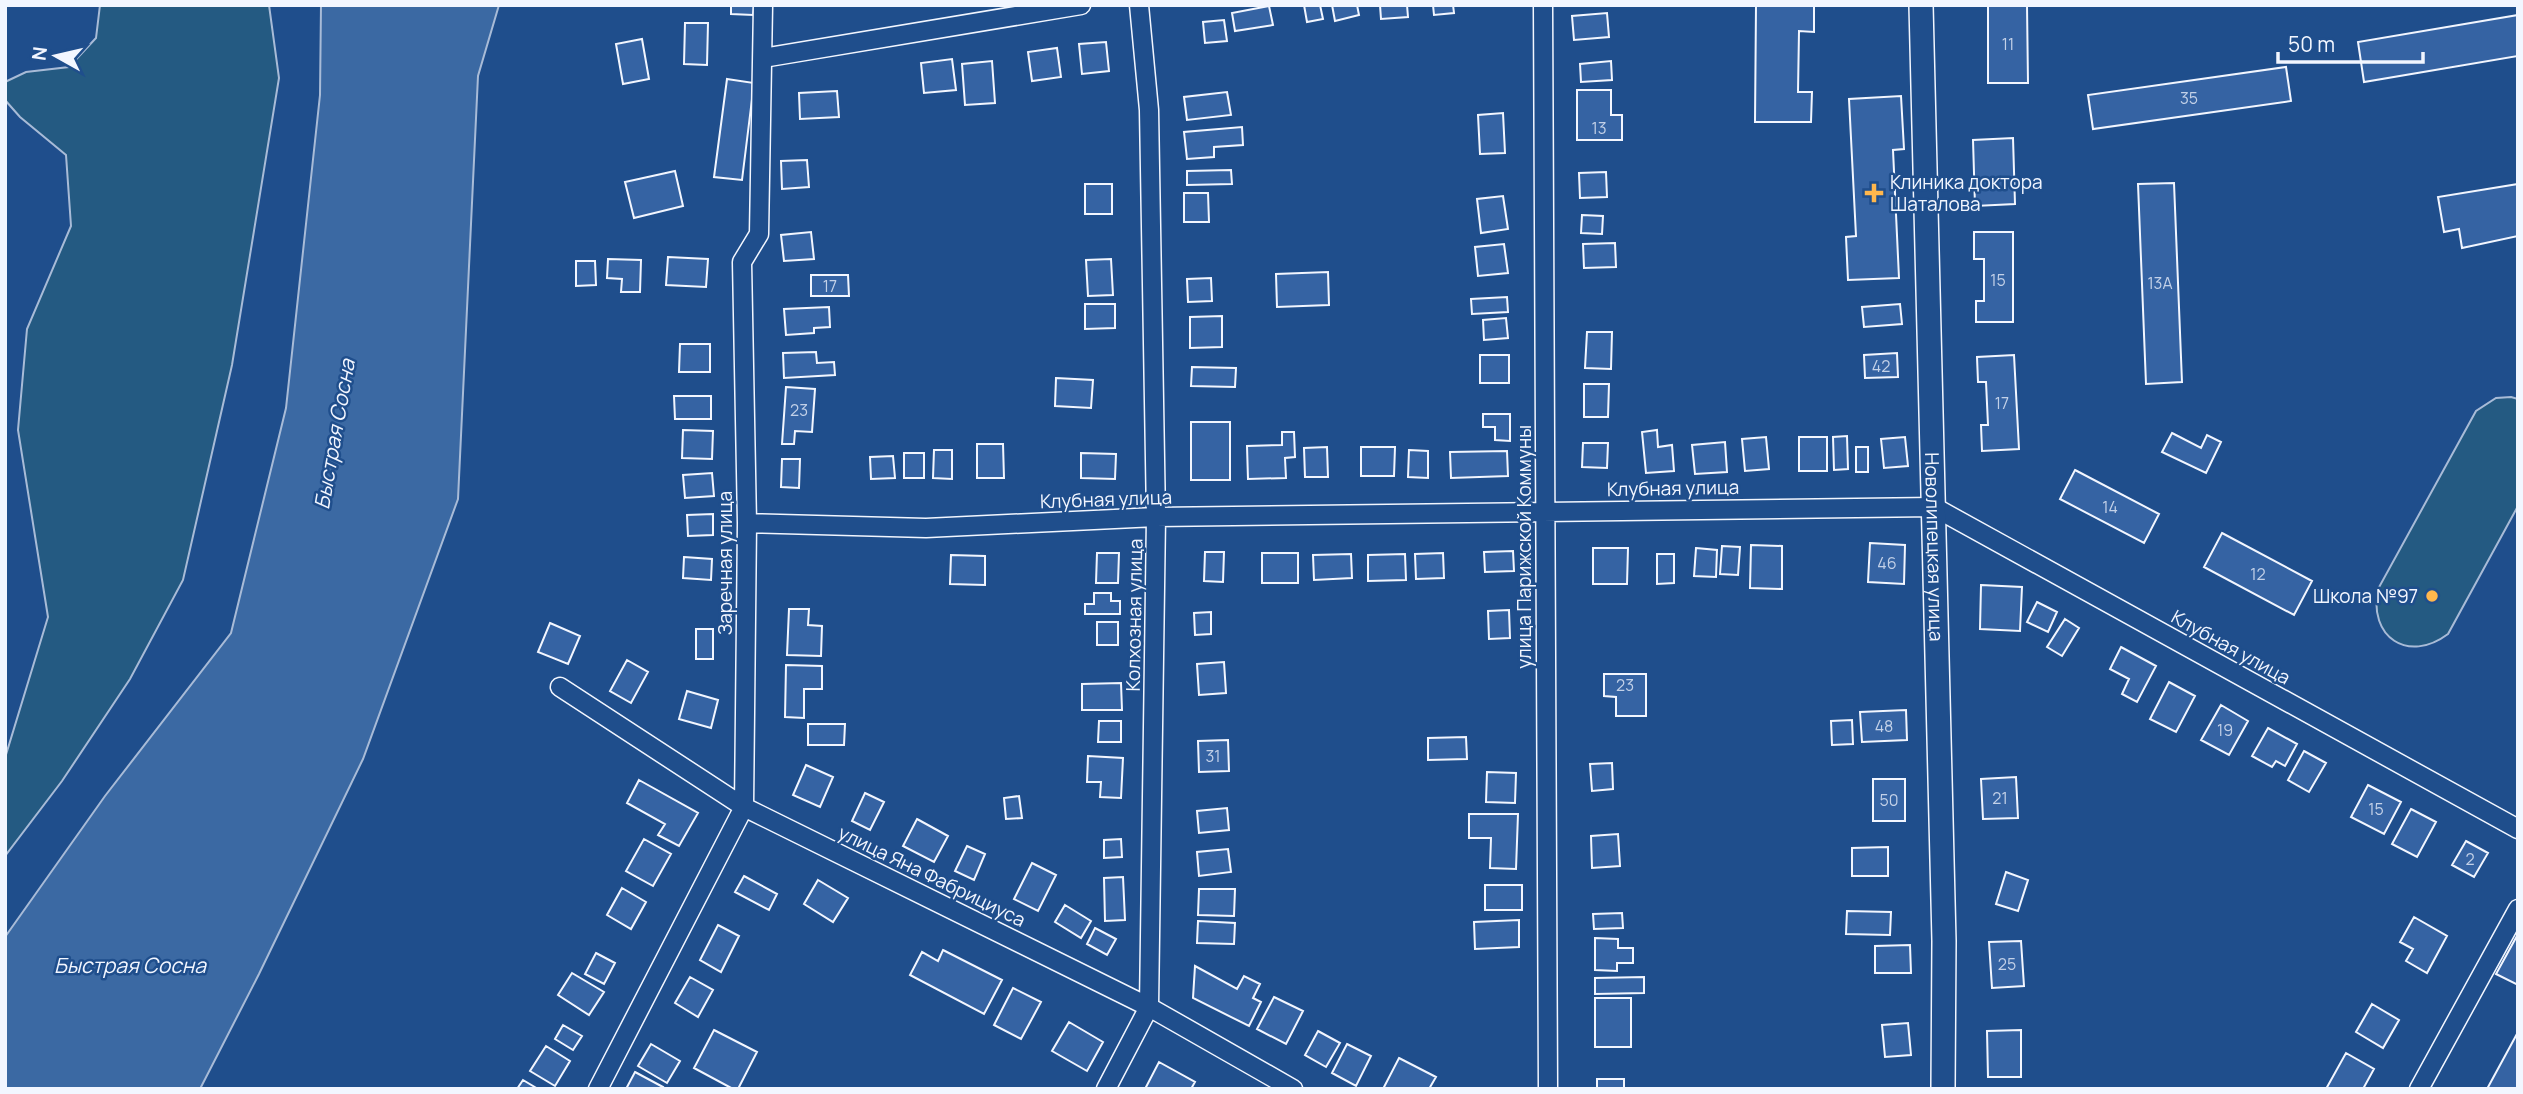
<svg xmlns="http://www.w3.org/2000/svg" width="2523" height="1094" font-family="Manrope,sans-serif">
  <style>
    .green { fill: #245a82; stroke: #a8bbd7; stroke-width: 2 }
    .water { fill: #3b69a3; stroke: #a8bbd7; stroke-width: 2 }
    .building { fill: #3563a3; stroke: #f2f6ff; stroke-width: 2 }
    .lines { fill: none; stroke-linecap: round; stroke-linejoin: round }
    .minor-casing { stroke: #f2f6ff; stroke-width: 21 }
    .tertiary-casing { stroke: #f2f6ff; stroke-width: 26 }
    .minor { stroke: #1f4e8c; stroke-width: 18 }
    .tertiary { stroke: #1f4e8c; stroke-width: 23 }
    .poi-dot { fill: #ffb74d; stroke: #1f4e8c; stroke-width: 2.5 }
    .labels { text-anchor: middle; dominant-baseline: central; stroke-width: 5; stroke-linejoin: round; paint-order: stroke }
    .number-label { font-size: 16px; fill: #c3d1e8 }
    .poi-label { font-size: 19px; fill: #f2f6ff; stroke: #1f4e8c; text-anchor: start }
    .street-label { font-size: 19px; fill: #f2f6ff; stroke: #1f4e8c }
    .water-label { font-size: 21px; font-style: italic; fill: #f2f6ff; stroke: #1f4e8c }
  </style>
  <rect width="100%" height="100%" fill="#1f4e8c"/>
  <path class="green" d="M100,5h169l10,73 -47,287 -49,215 -53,99 -68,102 -57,75v-98l43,-141 -30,-187 9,-101 44,-103 -5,-71 -46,-38 -15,-17v-18l21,-10 43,-5 27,-29z
    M2511,397l7,2v107l-70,128c-40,30 -80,3 -70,-45l98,-178 20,-13z"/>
  <path class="water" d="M321,5h178l-21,71 -20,423 -95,260 -104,215 -59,115h-195v-152l100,-141 126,-163 55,-225 34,-313z"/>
  <path class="building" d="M731,5h23l-1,10 -22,-1z
    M1304,5h16l3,14 -16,3z
    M1332,5h25l2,10 -24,6z
    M1380,5h27l1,12 -27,2z
    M1433,5h20l1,8 -20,2z
    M1756,5h58v27l-15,-1 -1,61h14l-1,30h-56z
    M1988,5h39l1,78h-40z
    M1269,6l4,19 -38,6 -3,-18z
    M1607,13l2,24 -35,3 -2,-24z
    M2518,15v41l-154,26 -6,-40z
    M1224,20l3,21 -22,2 -2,-21z
    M685,23h23l-1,42 -23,-1z
    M642,39l7,40 -26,5 -7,-40z
    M1106,42l3,29 -27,3 -3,-30z
    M1057,48l4,29 -29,4 -4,-29z
    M952,59l4,31 -32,3 -3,-30z
    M992,61l3,42 -30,2 -3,-41z
    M1611,61l1,19 -31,2 -1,-18z
    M2286,67l5,34 -198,28 -5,-34z
    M727,79l27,4 -12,97 -28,-3z
    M1577,90h34v25h11v25h-45z
    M837,91l2,26 -39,2 -1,-26z
    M1227,92l4,23 -44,5 -3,-23z
    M1901,96l3,53 -11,1 6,128 -51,2 -2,-43 10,-1 -7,-137z
    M1503,113l2,40 -25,1 -2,-39z
    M1242,127l1,18 -29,2v10l-27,2 -3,-27z
    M2013,138l2,66 -40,2 -2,-66z
    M807,160l2,27 -27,2 -1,-28z
    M1231,170l1,14 -45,1v-14z
    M675,171l8,35 -49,12 -9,-36z
    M1606,172l1,25 -27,1 -1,-25z
    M2174,183l8,199 -36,2 -8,-200z
    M1085,184h27v30h-27z
    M2518,184v52l-56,12 -3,-19 -15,3 -6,-35z
    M1184,193h24l1,29h-25z
    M1503,196l5,33 -27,4 -4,-34z
    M1582,215l21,1 -1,18 -21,-1z
    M811,232l3,27 -30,2 -3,-26z
    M1974,232h39v90h-37v-21h8v-42h-10z
    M1615,243l1,24 -32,1 -1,-24z
    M1504,244l4,29 -30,3 -3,-29z
    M668,257l40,2 -2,28 -40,-2z
    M608,259l33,1 -1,32h-19l1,-13 -15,-1z
    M1111,259l2,36 -25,1 -2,-36z
    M576,261h19l1,24 -20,1z
    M1328,272l1,33 -52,2 -1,-33z
    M811,275h37l1,21h-38z
    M1211,278l1,23 -24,1 -1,-23z
    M1507,297l1,15 -36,2 -1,-15z
    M1085,304h30v24l-30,1z
    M1900,304l2,20 -38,3 -2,-20z
    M829,307l1,20 -16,1v5l-28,2 -2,-26z
    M1222,316v31l-32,1v-31z
    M1506,318l2,20 -24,2 -1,-20z
    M1587,332h25l-1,37 -26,-1z
    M680,344h30v28h-31z
    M816,352l1,11 17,-1 1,13 -51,3 -1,-25z
    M1897,353l1,24 -33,1 -1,-23z
    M1480,355h29v28h-29z
    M2014,355l5,94 -37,2 -1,-26h7l-2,-43h-8l-1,-25z
    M1192,367l44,1 -1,19 -44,-1z
    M1056,378l37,2 -2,28 -36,-2z
    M1584,384h25l-1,33h-24z
    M786,387l29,2 -3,43 -17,-1 -1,13h-12z
    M674,396h37v23h-36z
    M1483,414h27v27l-15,-1v-13h-12z
    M1191,422h39v58h-39z
    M683,430l30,1 -1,28 -30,-1z
    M1657,430l1,17 14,-2 2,26 -28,2 -4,-41z
    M1282,432h12l1,25 -10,1 1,20 -38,1 -1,-33 35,-1z
    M2172,433l29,15 6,-13 14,7 -15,31 -44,-21z
    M1847,436l1,33 -14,1 -1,-33z
    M1766,437l3,32 -24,2 -3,-32z
    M1799,437h28v34h-28z
    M1905,437l3,29 -24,2 -3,-29z
    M1725,442l2,30 -32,2 -3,-29z
    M1583,443h25l-1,25 -25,-1z
    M977,444h26l1,34h-27z
    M1327,447l1,30h-23l-1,-29z
    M1361,447h34l-1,29h-33z
    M1856,447h12v25h-12z
    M934,450h18v29l-19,-1z
    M1409,450l19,1v27l-20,-1z
    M1507,451l1,25 -57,2 -1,-26z
    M904,453h20v25h-20z
    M1081,453l35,1 -1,25 -34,-1z
    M893,456l2,22 -24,1 -1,-22z
    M782,459h18l-1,29 -18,-1z
    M2075,470l84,44 -15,29 -84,-44z
    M712,473l2,23 -29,2 -2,-23z
    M713,514v21l-25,1 -1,-21z
    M2222,533l90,48 -18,34 -90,-48z
    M1870,543l35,2 -1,39 -36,-2z
    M1751,545l31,1v43l-32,-1z
    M1722,546l18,1 -2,28 -18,-1z
    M1593,548h35l-1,36h-34z
    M1696,548l21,2 -1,27 -22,-1z
    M1513,551l1,20 -29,1 -1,-20z
    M1205,552h19l-1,30 -19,-1z
    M1097,553h22l-1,30h-22z
    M1262,553h36v30h-36z
    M1443,553l1,25 -28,1 -1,-25z
    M1351,554l1,24 -38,2 -1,-25z
    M1405,554l1,26 -38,1v-26z
    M1657,554h17v29l-17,1z
    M951,555l34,1v29l-35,-1z
    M684,557l28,2 -1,21 -28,-2z
    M1981,585l41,2 -2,44 -40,-2z
    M1094,593h17v8h9v13h-35v-10h9z
    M2037,602l20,10 -9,20 -21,-10z
    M789,609h20l-1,16 14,1 -1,30 -34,-1z
    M1509,610l1,28 -21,1 -1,-28z
    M1211,612v22l-16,1 -1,-22z
    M2065,619l14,9 -17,28 -15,-9z
    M1097,622h21v23h-21z
    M550,623l30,13 -12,28 -30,-12z
    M696,629h17v30h-17z
    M2121,647l35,19 -19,36 -15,-8 7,-15 -19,-10z
    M627,660l21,12 -17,31 -21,-12z
    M1224,662l2,31 -27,2 -2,-31z
    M786,665l36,1v23h-18v29l-19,-1z
    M1604,674h42v42h-30v-19l-12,-1z
    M2169,682l26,14 -19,36 -26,-13z
    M1121,683l1,27h-40v-26z
    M687,691l31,9 -7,28 -32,-9z
    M2221,705l27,16 -19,34 -28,-15z
    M1906,710l1,30 -45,2 -2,-30z
    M1852,720l1,24 -21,1 -1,-24z
    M1099,721h22v21h-23z
    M808,724h37l-1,21h-36z
    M2268,728l29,16 -12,22 -9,-5 -4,6 -20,-11z
    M1466,737l1,22 -39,1v-22z
    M1228,740l1,31 -30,1 -1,-31z
    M2304,751l22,12 -17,29 -21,-12z
    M1088,756l35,2 -2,40 -21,-1 1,-15h-14z
    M1612,763l1,26 -21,2 -2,-27z
    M806,765l27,12 -13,30 -27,-12z
    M1487,772l29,1 -1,30 -29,-1z
    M2016,777l2,41 -35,1 -2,-40z
    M1873,779h32v42h-32z
    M639,780l59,33 -19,33 -21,-11 7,-11 -38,-21z
    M2368,785l33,17 -17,32 -33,-17z
    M865,793l19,9 -14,28 -18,-9z
    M1019,796l3,22 -16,1 -2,-21z
    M1227,808l2,22 -30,3 -2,-22z
    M2411,809l25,13 -19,35 -25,-13z
    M1469,814h49l-2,55 -26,-1 1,-30h-22z
    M917,819l31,17 -14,26 -31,-16z
    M1618,834l2,32 -28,2 -1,-32z
    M644,839l27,15 -18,32 -27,-15z
    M1121,839l1,18 -18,1v-18z
    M2466,841l22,12 -14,24 -22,-12z
    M967,846l18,8 -11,26 -19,-9z
    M1888,847v29h-36v-28z
    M1228,849l3,23 -32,4 -2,-24z
    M1032,863l24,12 -18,36 -24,-12z
    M2006,872l22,8 -10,31 -22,-7z
    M744,876l33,18 -8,16 -34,-18z
    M1123,877l2,43 -20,1 -1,-43z
    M818,880l30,18 -15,24 -29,-18z
    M1485,885h37v25h-37z
    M622,888l24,14 -15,27 -24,-14z
    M1199,889h36l-1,27 -36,-1z
    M1065,905l26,16 -10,17 -26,-16z
    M1847,911l44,1 -1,23 -44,-1z
    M1622,913l1,15 -29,1 -1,-15z
    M2414,917l33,19 -20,37 -21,-12 7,-12 -13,-7z
    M1519,920v27l-44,2 -1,-27z
    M1198,921l37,2 -1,21 -37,-1z
    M718,925l21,11 -18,36 -21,-12z
    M1095,928l21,11 -9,16 -20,-11z
    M2518,934v51l-22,-11z
    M1595,938l23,1v9h15v15h-16v8l-22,-1z
    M2021,941l3,45 -32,2 -3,-46z
    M1910,945l1,28h-36v-27z
    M943,950l59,30 -18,34 -74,-39 12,-23 16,9z
    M596,953l19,10 -11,21 -19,-10z
    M1195,966l42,23 7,-13 16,8 -7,14 8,4 -12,24 -56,-28z
    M572,973l32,19 -15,23 -31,-20z
    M690,977l23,13 -15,27 -23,-14z
    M1644,977v16l-49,1v-16z
    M1013,988l28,14 -20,37 -27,-14z
    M1274,997l29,14 -17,33 -29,-15z
    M1595,998h36v49h-36z
    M2372,1004l27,16 -16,28 -27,-16z
    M1069,1022l34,20 -16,29 -35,-20z
    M1908,1023l3,32 -26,2 -3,-32z
    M563,1025l19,11 -9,14 -18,-11z
    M714,1030l43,22 -19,37h-5l-39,-21z
    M2021,1030v47h-33l-1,-46z
    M1318,1031l22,12 -14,24 -21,-12z
    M2518,1032v57h-31z
    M651,1044l29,17 -13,22 -29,-17z
    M1347,1044l24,12 -15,30 -24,-13z
    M546,1046l24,15 -15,25 -25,-15z
    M2346,1053l28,16 -11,20h-37z
    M1399,1058l37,19 -7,12h-46z
    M1159,1062l36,20 -4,7h-46z
    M635,1072l28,15 -1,2h-36z
    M1597,1079h27v10h-27z
    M523,1080l15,9h-21z"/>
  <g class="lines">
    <defs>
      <path id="minor" d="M1543,5l5,1084
        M763,58l318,-53
        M747,523l179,5 230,-11 778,-10 584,322
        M560,687l184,120 405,200 144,82
        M598,1089l146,-282 3,-284 -5,-261 17,-28 4,-229
        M1106,1089l43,-82 7,-490 -7,-407 -10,-105
        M2419,1089l99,-180"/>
      <g id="tertiary">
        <path id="s1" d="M1921,5l23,936 -1,148"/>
      </g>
    </defs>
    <use href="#minor" class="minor-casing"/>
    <use href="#tertiary" class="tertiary-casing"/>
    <use href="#minor" class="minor"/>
    <use href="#tertiary" class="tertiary"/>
  </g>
  <g class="poi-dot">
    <path d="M1870.5 182.5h7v7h7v7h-7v7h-7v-7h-7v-7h7z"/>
    <circle cx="2432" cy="596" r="7"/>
  </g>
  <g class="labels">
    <g class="number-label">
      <text x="2008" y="44">11</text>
      <text x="2189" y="98">35</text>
      <text x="1599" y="128">13</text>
      <text x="1998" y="280">15</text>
      <text x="2160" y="283">13А</text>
      <text x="830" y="286">17</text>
      <text x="1881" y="366">42</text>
      <text x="2002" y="403">17</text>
      <text x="799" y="410">23</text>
      <text x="2110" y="507">14</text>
      <text x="1887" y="563">46</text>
      <text x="2258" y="574">12</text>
      <text x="1625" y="685">23</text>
      <text x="1884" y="726">48</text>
      <text x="2225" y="730">19</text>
      <text x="1213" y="756">31</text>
      <text x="2000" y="798">21</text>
      <text x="1889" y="800">50</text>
      <text x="2376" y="809">15</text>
      <text x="2470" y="859">2</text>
      <text x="2007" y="964">25</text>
    </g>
    <g class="poi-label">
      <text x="1890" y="182">Клиника доктора<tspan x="1890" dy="22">Шаталова</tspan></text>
      <text x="2418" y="596" text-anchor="end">Школа №97</text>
    </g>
    <g class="street-label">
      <text transform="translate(1673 488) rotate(-1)">Клубная улица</text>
      <text transform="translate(1106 499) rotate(-2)">Клубная улица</text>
      <text transform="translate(1524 547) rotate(-90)">улица Парижской Коммуны</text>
      <text stroke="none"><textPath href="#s1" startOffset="542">Новолипецкая улица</textPath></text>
      <text transform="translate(725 563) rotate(-90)">Заречная улица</text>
      <text transform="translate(1134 615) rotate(-89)">Колхозная улица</text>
      <text transform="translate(2231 647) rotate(29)">Клубная улица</text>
      <text transform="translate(932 876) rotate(26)">улица Яна Фабрициуса</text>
    </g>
    <g class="water-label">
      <text transform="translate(334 434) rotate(-80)">Быстрая Сосна</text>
      <text x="130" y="965">Быстрая Сосна</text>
    </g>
  </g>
  <rect width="2523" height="1094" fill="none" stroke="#f2f6ff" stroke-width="14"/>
  <g transform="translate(56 56) rotate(278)" stroke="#1f4e8c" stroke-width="5" paint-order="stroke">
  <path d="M0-5L12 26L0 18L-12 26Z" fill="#f2f6ff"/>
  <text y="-10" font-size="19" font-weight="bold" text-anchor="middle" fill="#f2f6ff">N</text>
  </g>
  <path d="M2278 52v10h145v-10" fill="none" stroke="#f2f6ff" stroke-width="3.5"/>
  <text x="2288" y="52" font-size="21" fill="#f2f6ff" stroke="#1f4e8c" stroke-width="5" paint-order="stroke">50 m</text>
</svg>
